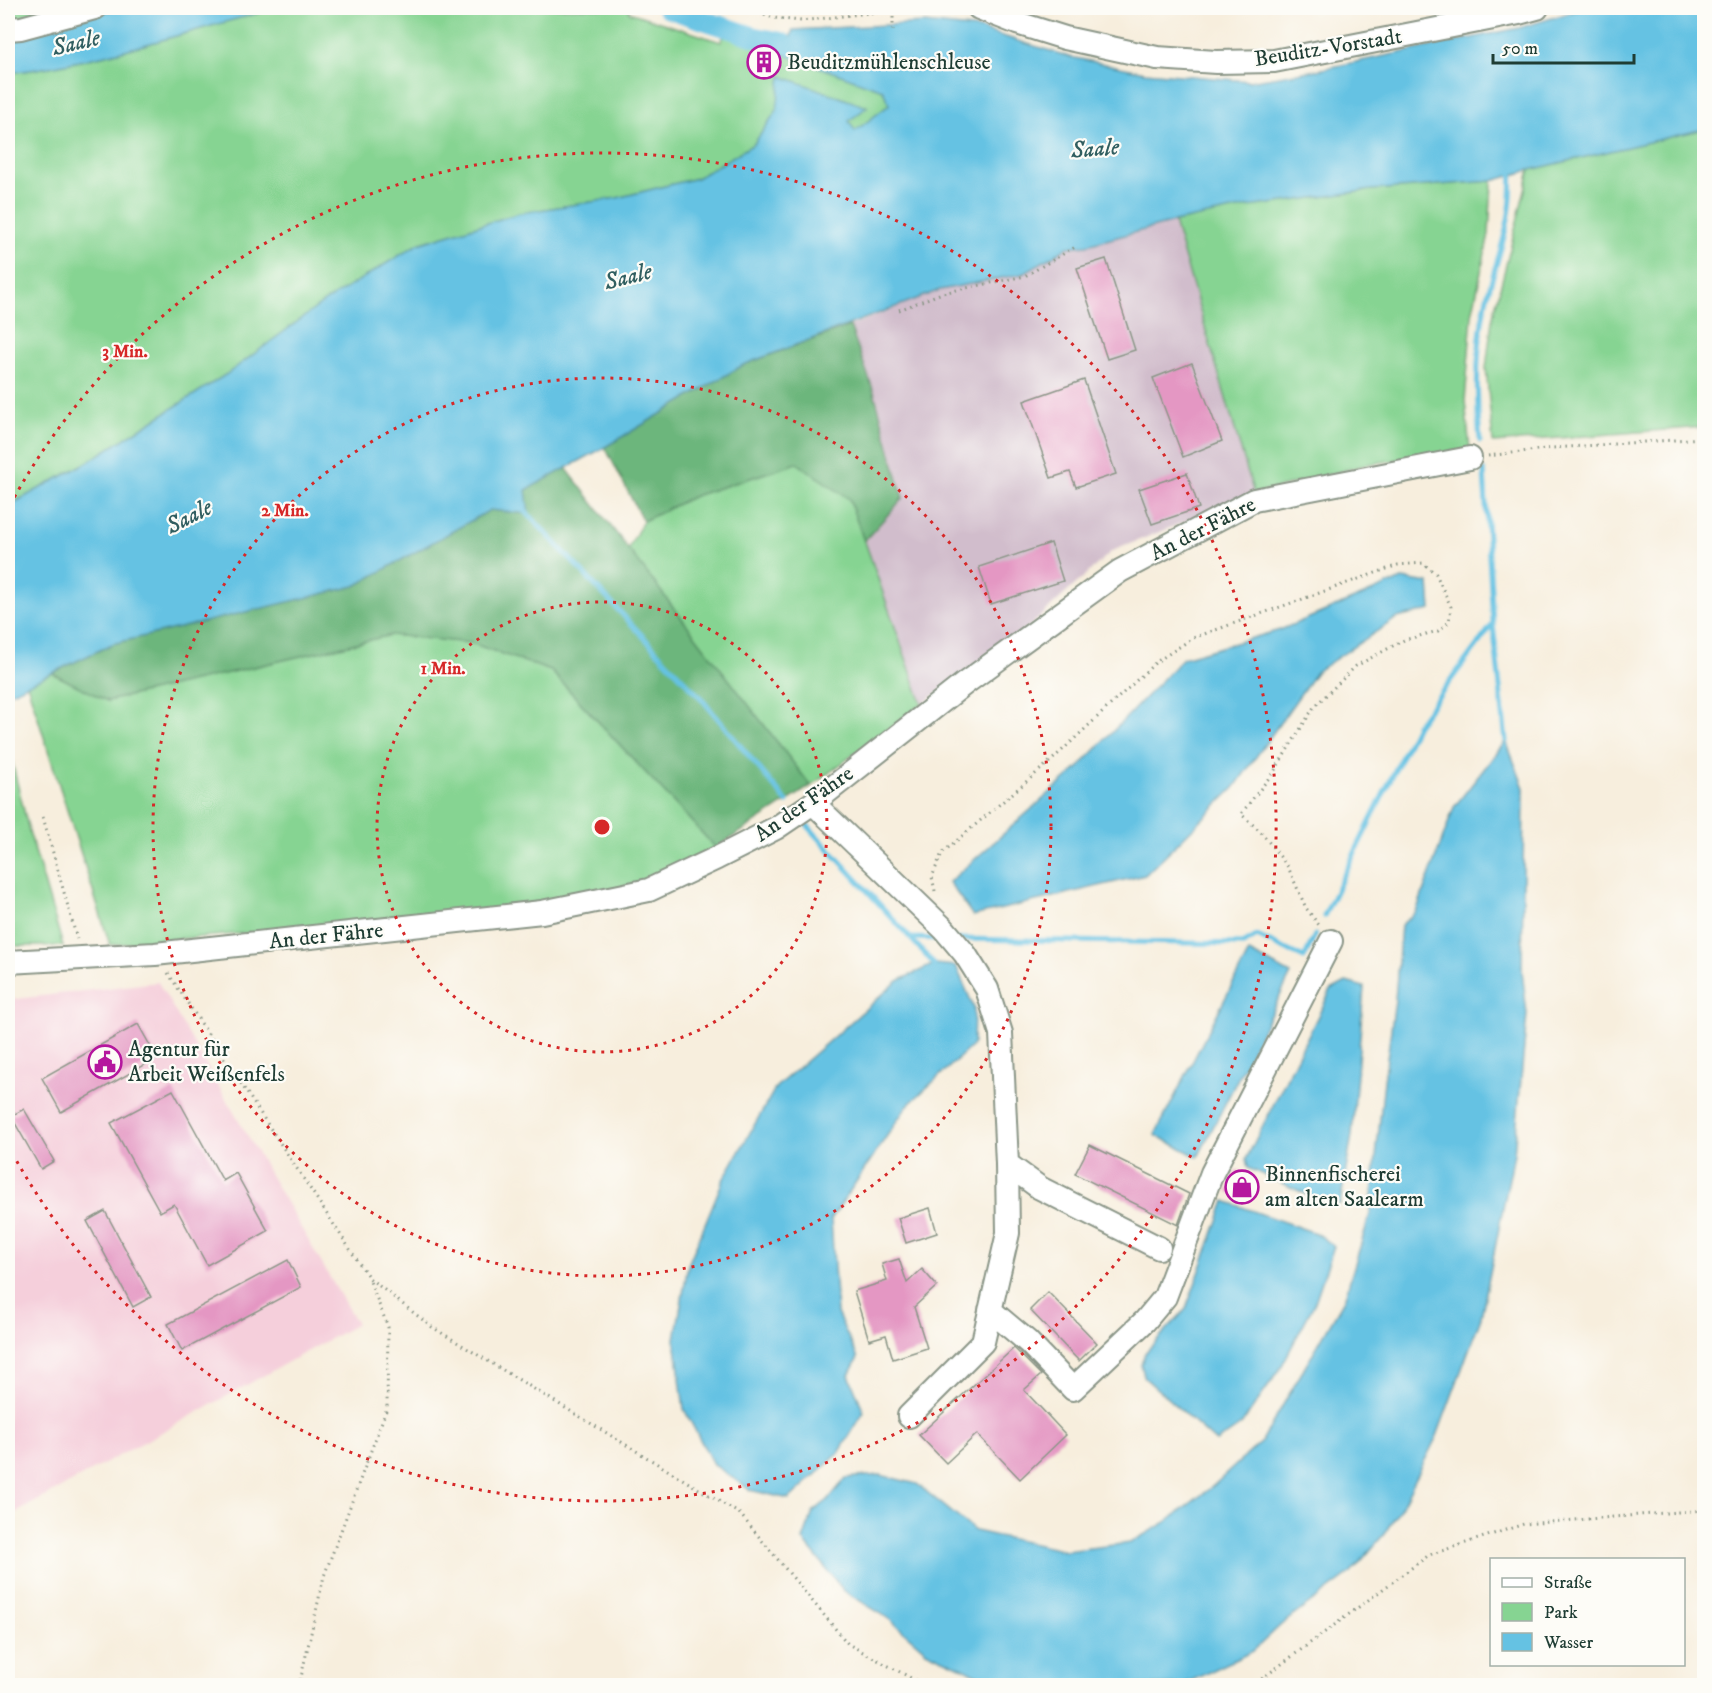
<svg xmlns="http://www.w3.org/2000/svg" width="1712" height="1693" font-family="'IM FELL DW Pica',serif">
  <style>
    .built { fill: #f5cfdb }
    .industrial { fill: #d1bdcc }
    .green { fill: #86d492; stroke: #528863; stroke-width: 1.5 }
    .forest { fill: #6cb67c; stroke: #467a58; stroke-width: 1.5 }
    .water { fill: #65c2e3; stroke: #42808c; stroke-width: 1.5 }
    .lines { fill: none; stroke-linecap: round; stroke-linejoin: round }
    .stream { stroke: #65c2e3; stroke-width: 5 }
    .canal { stroke: #65c2e3; stroke-width: 20 }
    .building { fill: #e497c3 }
    .minor-casing { stroke: #8b9688; stroke-width: 26 }
    .path { stroke: #8b9688; stroke-width: 3; stroke-dasharray: 1.5 4.5; stroke-linecap: butt }
    .minor { stroke: #fff; stroke-width: 22 }
    .ring { fill: none; stroke: #d62828; stroke-width: 3; stroke-dasharray: 3 6 }
    .labels { text-anchor: middle; dominant-baseline: central; stroke-width: 4.5; stroke-linejoin: round; paint-order: stroke }
    .street-label { font-size: 22px; fill: #1f3d34; stroke: #fdfcf7 }
    .poi-label { font-size: 22px; fill: #1f3d34; stroke: #fdfcf7; text-anchor: start }
    .water-label { font-size: 24px; font-style: italic; fill: #305e60; stroke: #fdfcf7 }
    .centre { fill: #d62828; stroke: #fdfcf7; stroke-width: 3 }
    .ring-label { font-size: 18px; text-anchor: middle; font-weight: bold; fill: #d62828; stroke: #fdfcf7; stroke-width: 4.5; stroke-linejoin: round; paint-order: stroke }
  </style>
  <rect width="100%" height="100%" fill="#fdfcf7"/>
  <filter id="ink" filterUnits="userSpaceOnUse"><feTurbulence type="fractalNoise" baseFrequency=".0167" numOctaves="2"/><feDisplacementMap in="SourceGraphic" scale="12" xChannelSelector="R" yChannelSelector="G"/><feConvolveMatrix kernelMatrix="1 2 1 2 8 2 1 2 1" color-interpolation-filters="sRGB"/></filter>
  <filter id="wash" filterUnits="userSpaceOnUse"><feTurbulence type="fractalNoise" baseFrequency=".008" numOctaves="4" result="noise"/><feDisplacementMap in="SourceGraphic" scale="24" xChannelSelector="R" yChannelSelector="G"/><feGaussianBlur stdDeviation="1.35" result="paint"/><feColorMatrix in="noise" values="0 0 0 0 0 0 0 0 0 0 0 0 0 0 0 0 0 1.4 0 .05"/><feComposite in="paint" operator="in"/></filter>
  <g filter="url(#wash)">
    <rect width="100%" height="100%" fill="#f7eedd"/>
    <path class="built" d="M158,982l199,342 -349,193v-517z"/>
    <path class="industrial" d="M1174,222l80,272 -142,57 -82,75 -108,78 -58,-163 39,-43 -29,-106 -24,-66 90,-36 82,-16 46,-27 19,-2z"/>
    <path class="green" d="M8,8h112l-54,14 -58,9z
      M278,8h352l-1,4 92,30 4,-9 13,4 145,53 6,15 -34,26 -7,-10 18,-15 -89,4 -23,34 -57,34 -80,20 -97,15 -102,31 -94,58 -97,72 -141,89 -78,43v-433c92,-10 180,-43 270,-65z
      M1704,129v298l-211,16 -7,-75 6,-48 38,-150z
      M1492,181l-3,53 -17,81 -7,86 5,48 -101,15 -115,30 -80,-272 73,-15 124,-17z
      M797,463l53,36 72,205 -111,82 -183,-237 15,-28 51,-25z
      M391,635l80,8 80,28 165,177 -79,35 -94,24 -433,38 -83,-261 25,-11 56,28z
      M8,746l21,85 34,115h-55z"/>
    <path class="forest" d="M850,326l24,66 29,106 -39,43 -15,-42 -52,-36 -103,33 -51,25 -38,-74 138,-82z
      M566,468l245,318 -95,62 -165,-177 -80,-28 -80,-8 -284,66 -55,-28 60,-29 243,-58 135,-76 38,4 -2,-24z"/>
    <path class="water" d="M120,8h158c-90,22 -178,55 -270,65v-42l58,-9z
      M1585,8h119v121l-174,41 -38,11 -121,9 -124,17 -73,15 -87,23 -19,2 -46,27 -82,16 -197,75 -138,82 -79,43 3,24 -39,-4 -135,76 -243,58 -104,50v-188l78,-43 141,-89 97,-72 94,-58 102,-31 97,-15 80,-20 57,-34 23,-34 4,-34 86,31 -18,14 6,10 34,-26 -6,-15 -129,-46 4,-15 32,10 3,-9 132,-7 55,6 90,28 75,15 104,9 73,-12 197,-41z
      M1402,579l27,4 2,27 -34,8 -81,54 -82,116 -89,87 -172,41 -24,-34 129,-114 105,-110 97,-28z
      M1506,741l18,47 -2,183 5,43 -13,140 -33,163 -44,119 -35,70 -18,28 -33,39 -69,51 -29,27 -71,34h-183l-73,-34 -38,-33 -44,-27 -41,-51 10,-28 15,-12 18,-22 34,-3 37,9 58,47 91,20 64,-8 36,-21 47,-36 49,-45 82,-141 26,-86 14,-133 11,-81 6,-75 15,-13 38,-105z
      M1249,952l42,22 -93,183 -43,-22z
      M934,964l22,2 18,42 -1,37 -66,61 -76,113 6,94 21,45 -9,17 15,37 -25,41 -50,46 -39,-9 -37,-26 -29,-55 -9,-70 13,-74 35,-85 53,-93 122,-106z
      M1346,982l18,5 -12,148 -12,69 -23,-5 -69,-31 -2,-9 85,-169z
      M1225,1201l93,33 16,12 -19,56 -36,69 -38,54 -25,17 -71,-64 -4,-13 4,-12 41,-44z"/>
    <g class="lines">
      <path class="stream" d="M1480,441c-4,-43 -4,-83 3,-125 6,-36 22,-71 27,-108 2,-12 1,-25 2,-37
        M1484,471l9,153 13,117
        M525,511l175,186 87,105
        M807,825l127,139
        M1324,916l93,-191 76,-101
        M910,938l32,1
        M960,939l283,5 14,-8 47,22 11,-23"/>
      <path class="canal" d="M667,8l88,29 27,5"/>
    </g>
    <g id="blocks">
      <path class="building" d="M1106,259l29,91 -28,9 -30,-91z
        M1192,363l30,78 -39,16 -30,-79z
        M1084,380l32,94 -40,13 -6,-15 -19,6 -27,-77z
        M1187,473l12,35 -47,16 -13,-35z
        M1051,543l12,38 -72,23 -12,-37z
        M138,1024l19,34 -96,54 -19,-34z
        M173,1090l50,91 13,-8 32,58 -61,34 -33,-61 -14,8 -49,-89z
        M24,1109l30,52 -13,8 -30,-53z
        M1090,1145l99,49 -11,31 -103,-51z
        M1237,1170l17,6 -8,23 -18,-7z
        M930,1208l7,25 -31,10 -8,-25z
        M105,1211l46,86 -18,10 -46,-86z
        M899,1259l8,24 15,-14 15,17 -23,21 13,41 -34,11 -7,-24 -17,5 -15,-49 33,-10 -5,-17z
        M288,1260l13,27 -119,64 -14,-27z
        M1048,1292l49,51 -18,18 -49,-51z
        M1014,1348l27,27 -17,15 42,45 -46,44 -43,-45 -31,29 -27,-28z"/>
    </g>
  </g>
  <g filter="url(#ink)">
    <use href="#blocks" fill-opacity="0" stroke="#8b9688" stroke-width="1.5"/>
    <g class="lines">
      <defs>
        <path id="minor" d="M979,8l38,15 48,15 92,20 59,4 58,-1 245,-48 18,-5
          M8,29l13,-1 74,-20
          M813,803l131,126 21,25 22,35 14,44 6,131 33,24 119,60
          M8,962l147,-8 387,-42 107,-22 68,-32 59,-30 37,-25 151,-119 156,-113 134,-71 216,-42
          M990,1310l38,32 45,47 72,-68 20,-24 47,-124 119,-232
          M909,1416l74,-74 25,-109 -1,-69"/>
      </defs>
      <use href="#minor" class="minor-casing"/>
      <path class="path" d="M741,8l33,10 27,3 110,-13 48,1
        M893,11v20
        M899,310l43,-17 83,-17 52,-30
        M1488,456l65,-8 151,-10
        M43,817l34,122
        M935,891l-3,-14 10,-24 111,-94 103,-97 37,-24 205,-73 25,-2 13,11 15,33 -2,15 -11,9 -34,9 -48,26 -42,41 -39,63 -34,44 20,18 27,35 18,41 13,17
        M168,973l201,305 63,49 308,187 108,130 78,42
        M299,1686l25,-110 63,-168 1,-81 -19,-48
        M1252,1686l177,-131 95,-31 180,-14"/>
      <use href="#minor" class="minor"/>
    </g>
  </g>
  <g class="ring">
    <circle cx="602" cy="827" r="225"/>
    <circle cx="602" cy="827" r="449"/>
    <path d="M10 505A674 674 0 1 1 10 1149"/>
  </g>
  <defs>
    <symbol id="building-ring" viewBox="-11 -11 22 22"><circle r="9.5" fill="#fdfcf7" stroke="#b5179e" stroke-width="1.5"/><path d="M-4-6H4V6H1V3H-1V6H-4ZM-2.5-4.3h1.7v1.8h-1.7ZM.8-4.3h1.7v1.8H.8ZM-2.5-1h1.7V.8h-1.7ZM.8-1h1.7V.8H.8Z" fill="#b5179e"/></symbol>
    <symbol id="civic-ring" viewBox="-11 -11 22 22"><circle r="9.5" fill="#fdfcf7" stroke="#b5179e" stroke-width="1.5"/><path d="M-.6-6.5H3V-4.5H.6V-3L4-1V1h2V6H-6V1h2V-1L-.6-3ZM-1.2 2.5V6h2.4V2.5Z" fill="#b5179e"/></symbol>
    <symbol id="shop-ring" viewBox="-11 -11 22 22"><circle r="9.5" fill="#fdfcf7" stroke="#b5179e" stroke-width="1.5"/><path d="M-5-2.5h2.3a2.7 3.5 0 0 1 5.4 0H5L5.5 6h-11ZM-1.5-2.5h3a1.5 2.3 0 0 0-3 0Z" fill="#b5179e"/></symbol>
  </defs>
  <g fill-rule="evenodd">
    <use href="#building-ring" x="745" y="43" width="38" height="38"/>
    <use href="#civic-ring" x="86" y="1043" width="38" height="38"/>
    <use href="#shop-ring" x="1223" y="1168" width="38" height="38"/>
  </g>
  <g class="labels">
    <g class="street-label">
      <text transform="translate(1328 48) rotate(-9)">Beuditz-Vorstadt</text>
      <text transform="translate(1203 529) rotate(-27)">An der Fähre</text>
      <text transform="translate(804 804) rotate(-35)">An der Fähre</text>
      <text transform="translate(326 936) rotate(-6)">An der Fähre</text>
    </g>
    <g class="poi-label">
      <text x="787" y="62">Beuditzmühlenschleuse</text>
      <text x="128" y="1049">Agentur für<tspan x="128" dy="25">Arbeit Weißenfels</tspan></text>
      <text x="1265" y="1174">Binnenfischerei<tspan x="1265" dy="25">am alten Saalearm</tspan></text>
    </g>
    <g class="water-label">
      <text transform="translate(76 43) rotate(-14)">Saale</text>
      <text transform="translate(1095 149) rotate(-5)">Saale</text>
      <text transform="translate(628 277) rotate(-15)">Saale</text>
      <text transform="translate(189 517) rotate(-28)">Saale</text>
    </g>
  </g>
  <circle cx="602" cy="827" r="9" class="centre"/>
  <g class="ring-label">
    <text x="125" y="357">3 Min.</text>
    <text x="285" y="516">2 Min.</text>
    <text x="443" y="674">1 Min.</text>
  </g>
  <rect width="1712" height="1693" fill="none" stroke="#fdfcf7" stroke-width="30"/>
  <rect x="1490" y="1558" width="195" height="108" fill="#fdfcf7" stroke="#a4b0a9" stroke-width="1.5"/>
  <rect x="1502" y="1578" width="30" height="9" fill="#ffffff" stroke="#a4b0a9" stroke-width="1.5"/>
  <text x="1544" y="1588" font-size="18" fill="#1f3d34">Straße</text>
  <rect x="1502" y="1603" width="30" height="18" fill="#86d492" stroke="#a4b0a9" stroke-width="1.5"/>
  <text x="1544" y="1618" font-size="18" fill="#1f3d34">Park</text>
  <rect x="1502" y="1633" width="30" height="18" fill="#65c2e3" stroke="#a4b0a9" stroke-width="1.5"/>
  <text x="1544" y="1648" font-size="18" fill="#1f3d34">Wasser</text>
  <path d="M1493 54v9h141v-9" fill="none" stroke="#1f3d34" stroke-width="3"/>
  <text x="1502" y="54" font-size="18" fill="#1f3d34" stroke="#fdfcf7" stroke-width="4.5" paint-order="stroke">50 m</text>
</svg>
